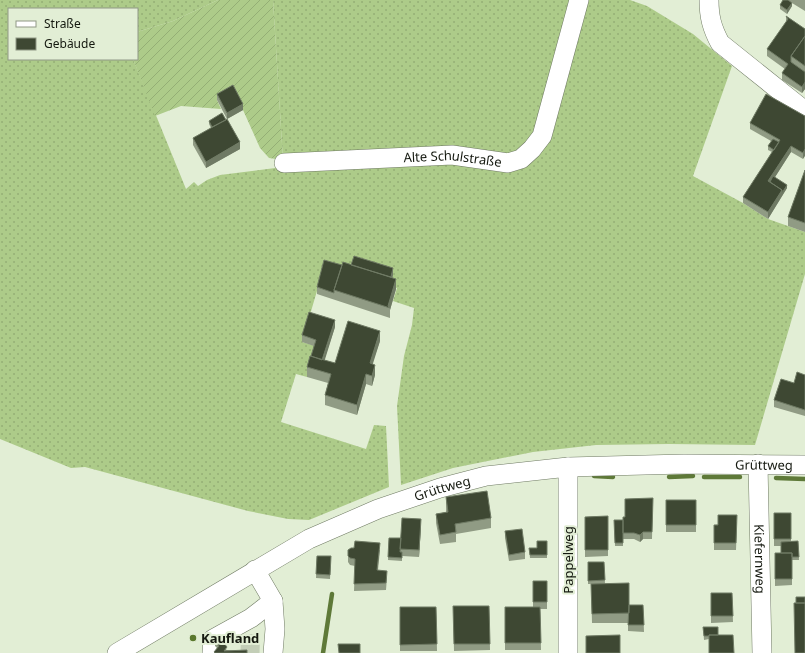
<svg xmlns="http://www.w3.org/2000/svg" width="805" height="653" font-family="'Noto Sans',sans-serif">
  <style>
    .grass { fill: url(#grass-dots) }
    .garden { fill: url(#garden-furrows) }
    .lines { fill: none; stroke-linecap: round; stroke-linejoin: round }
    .stream { stroke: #5e7938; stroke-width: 4.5 }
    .minor-tunnel { stroke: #c3ceb7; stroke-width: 19; stroke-dasharray: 19 10; stroke-linecap: butt }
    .minor-casing { stroke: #6f7a63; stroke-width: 20 }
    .minor { stroke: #fff; stroke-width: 19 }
    .wall { fill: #909b84 }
    .shaded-wall { fill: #6f7a64 }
    .building { fill: #3e4833; stroke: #6f7a64 }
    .poi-dot { fill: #5a782d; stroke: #e2eed5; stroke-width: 1.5 }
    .labels { text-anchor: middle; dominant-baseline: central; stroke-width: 4; stroke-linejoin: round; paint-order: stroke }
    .street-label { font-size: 13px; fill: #14180f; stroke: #e2eed5 }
    .poi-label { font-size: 13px; font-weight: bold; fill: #14180f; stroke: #e2eed5; text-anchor: start }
  </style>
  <defs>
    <pattern id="grass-dots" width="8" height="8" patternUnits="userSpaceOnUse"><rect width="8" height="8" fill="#adcb89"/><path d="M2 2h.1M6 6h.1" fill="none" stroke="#94ae75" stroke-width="1.8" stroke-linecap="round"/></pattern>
    <pattern id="garden-furrows" width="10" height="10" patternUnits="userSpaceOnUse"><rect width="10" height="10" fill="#adcb89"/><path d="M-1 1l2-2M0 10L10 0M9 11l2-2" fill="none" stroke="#94ae75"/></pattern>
  </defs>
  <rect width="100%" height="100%" fill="#e2eed5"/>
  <path class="grass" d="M0,0h218l-45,21 -36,11v-23h-128v50h124l53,130 8,-7 4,4 9,-6 13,-5 63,-8 243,-5 57,-162h47l17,6 46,28 39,32 -39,110 50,27 25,16 37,13v42l-50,171 -86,-1 -73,1 -63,7 -80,16 -52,17 -4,-79 7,-50 8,-31 2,-17 -21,-7 4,-13 -73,-21 -22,75 14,4 -9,31 -11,-3 -15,48 85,27 8,-24 12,1 3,61 -80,33 -21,-1 -40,-8 -163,-44 -14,1 -71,-29z
    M273,0h302l-38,137 -21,20 -233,3z"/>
  <path class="garden" d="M218,0h55l10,160 -14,-2 -9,-10 -17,-38 -10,-18 -16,8 4,9 -40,-3 -26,10 -22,-57h4v-27l36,-11z"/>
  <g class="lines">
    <path class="stream" d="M594,476l19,1
      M669,477l24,-1
      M704,477h36
      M776,478l29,1
      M323,653l9,-59"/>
    <path class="minor-tunnel" d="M250,653l1,-35"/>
    <defs>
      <g id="minor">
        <path d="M709,0c0,17 3,28 11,43l85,68"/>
        <path id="s1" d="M284,163l168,-8 56,8 13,-4 11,-10 10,-13 37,-136"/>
        <path id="s2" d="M758,464l4,189"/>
        <path d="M568,467v186"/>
        <path d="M255,570l18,31 2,28 -2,24"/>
        <path id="s3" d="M117,653l192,-114 69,-30 62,-21 46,-12 82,-9 116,-3 121,1"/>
        <path d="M212,653l1,-14 38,-21 22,-17"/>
      </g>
    </defs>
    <use href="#minor" class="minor-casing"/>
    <use href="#minor" class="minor"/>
  </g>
  <path class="wall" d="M783,0h22v11l-13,-8v3l-5,8 -7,-5v-4z
    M786,16l19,13v60l-3,4 -20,-13v-7l3,-4 -18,-13v-7l19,-27z
    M217,94l26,16 -16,9 -10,-19z
    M805,116l-2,43 -12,-7 -16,25 12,11 -19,31 -25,-16v-6l29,-45 -4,-2v-4l3,-5 -21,-12v-6z
    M209,121l31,28 -34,19 -13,-23v-7l18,-10 -2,-4z
    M805,170v62l-17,-6v-9z
    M342,265h9l42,10 -1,3 4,11 -6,21v8l-73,-24v-7z
    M335,327l-11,33 11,3 45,-22 -8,23 3,11 -3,11 -6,-2 -9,31 -32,-10v-10l3,-12 -21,-6v-10l4,-11 3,-10 -12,-4v-7z
    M805,375v41l-31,-9v-7l20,-17z
    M446,497l45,21v10l-35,6v8l-16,2 -4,-21v-9l10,-2z
    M653,498l-1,41h-9l-3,3 -6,-3h-11v-7v14h-8l-1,-26h9z
    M666,500h30v32h-30z
    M774,513h17v28h7l1,19h-7v25l-17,1v-33h6v-7h-7z
    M608,516v40l-23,1v-40z
    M737,522l-1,28h-22v-25z
    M421,526l-2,31 -17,-1v5l-14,-1 1,-22h12z
    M505,531l20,21v7l-16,2 -4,-23z
    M547,541v17h-17l-1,-10h8z
    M380,550l-2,20 9,7 -1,13 -32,1 1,-25 -5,-1 -2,-3v-6z
    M317,556h14l-1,23 -14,-1z
    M588,562h16l1,22 24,23 14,-2 1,27 -16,-1v-8h-36l-1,-39h-3z
    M533,581h14v28h-7l1,41h-36v-43h28z
    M711,593h21l1,29 -22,1z
    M453,606h36l1,44 -36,1z
    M400,607h36l1,44h-37z
    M703,627h15l-9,12 -5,1z
    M215,643l12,7 20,3h-33v-1l3,-4 -2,-2z"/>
  <path class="shaded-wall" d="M792,3v3l-5,8v-4z
    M805,82v7l-3,4v-6z
    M243,104v6l-16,9v-6z
    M240,142v7l-34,19v-6z
    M791,146v6l-21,33 -2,-4z
    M805,149v7l-2,3v-6z
    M787,185v3l-19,31v-7l14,-22z
    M393,268v7l-3,12v-7z
    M396,279v10l-6,21v-2l-2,-2z
    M335,320v7l-13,42v-7z
    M380,331v10l-10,32v-10z
    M375,365v10l-3,11v-10z
    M366,374v10l-9,31v-10z
    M421,519v7l-2,31v-7z
    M643,532v7l-3,3v-7z"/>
  <path class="building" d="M783,0h5l4,3 -5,7 -7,-5z
    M786,16l19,13v7l-14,20v6l14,10v10l-3,5 -20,-14 6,-9 -21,-15 21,-30z
    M805,36v30l-14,-10z
    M233,85l10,19 -16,9 -10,-19z
    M766,94l39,22v33l-2,4 -12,-7 -23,35 14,9 -14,22 -25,-15 37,-57 -30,-17z
    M222,113l4,7 -14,7 -3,-6z
    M227,119l13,23 -34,20 -13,-24z
    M773,139l6,3 -5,8 -6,-4z
    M805,170v53l-17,-6z
    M773,176l14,9 -5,8v-3l-12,-8z
    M354,256l39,12 -2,9 -40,-12z
    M324,260l18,5 -8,25v3l-17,-6z
    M343,262l53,17 -8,27 2,2 -56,-18z
    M309,312l26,8 -13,40 -11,-4 5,-16 -14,-5z
    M348,321l32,10 -10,32 5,2 -3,11 -6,-2 -9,31 -32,-10 6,-21 -24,-7 3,-11 25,7z
    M797,372l8,3v35l-31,-10 7,-21 13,4z
    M487,491l4,27 -36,6 1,8 -16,3 -4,-21 12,-2 -2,-15z
    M653,498l-1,34h-9l-3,3 -6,-2h-11v-16h2v-18z
    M666,500h30v25h-30z
    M774,513h17v26h-17z
    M718,515h19l-1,28h-22v-18h4z
    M608,516v34h-23v-33z
    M402,518l19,1 -2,31 -19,-1z
    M614,520h9v23h-8z
    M522,529l3,23 -16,3 -4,-24z
    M389,538h12l-1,14h2v6l-14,-1z
    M355,541l25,2 -3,27 10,1 -1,12 -32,1 1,-25 -5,-1 -2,-2v-6l3,-2h3z
    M537,541h10v14h-17l-1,-7h8z
    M798,541l1,16h-7v-4h-11v-11z
    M775,553h17v26h-17z
    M317,556h14l-1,19 -14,-1z
    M588,562h16l1,18 -17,1z
    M533,581h14v21h-14z
    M629,583v30l-37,1 -1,-30z
    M711,593h21l1,23h-22z
    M796,597h9v6h-9z
    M794,603h11v50h-10z
    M629,605h14l1,20h-16z
    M453,606h36l1,38h-36z
    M400,607h36l1,37 -37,1z
    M505,607h35l1,36h-36z
    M703,627h15v8h-9v1h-5z
    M620,635v18h-34v-17z
    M709,635h24l1,18h-25z
    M220,638l7,9 -3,4 23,-1v3h-32l-1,-1 5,-6 -4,-3z
    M338,644h22v9h-21z"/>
  <circle class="poi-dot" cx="193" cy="638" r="4"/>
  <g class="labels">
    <g class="street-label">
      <text stroke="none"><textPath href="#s1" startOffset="169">Alte Schulstraße</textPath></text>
      <text stroke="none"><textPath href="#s3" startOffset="690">Grüttweg</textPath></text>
      <text stroke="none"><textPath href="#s3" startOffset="366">Grüttweg</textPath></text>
      <text stroke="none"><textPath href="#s2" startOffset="95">Kiefernweg</textPath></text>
      <text transform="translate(568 560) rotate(-90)">Pappelweg</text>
    </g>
    <g class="poi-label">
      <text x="201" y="638">Kaufland</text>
    </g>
  </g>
  <rect x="8" y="8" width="130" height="52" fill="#e2eed5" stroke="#909886"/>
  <rect x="16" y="21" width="20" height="6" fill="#ffffff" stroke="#909886"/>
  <text x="44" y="28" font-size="12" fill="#14180f">Straße</text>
  <rect x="16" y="38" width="20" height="12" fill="#3e4833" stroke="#909886"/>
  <text x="44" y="48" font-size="12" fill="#14180f">Gebäude</text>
</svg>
